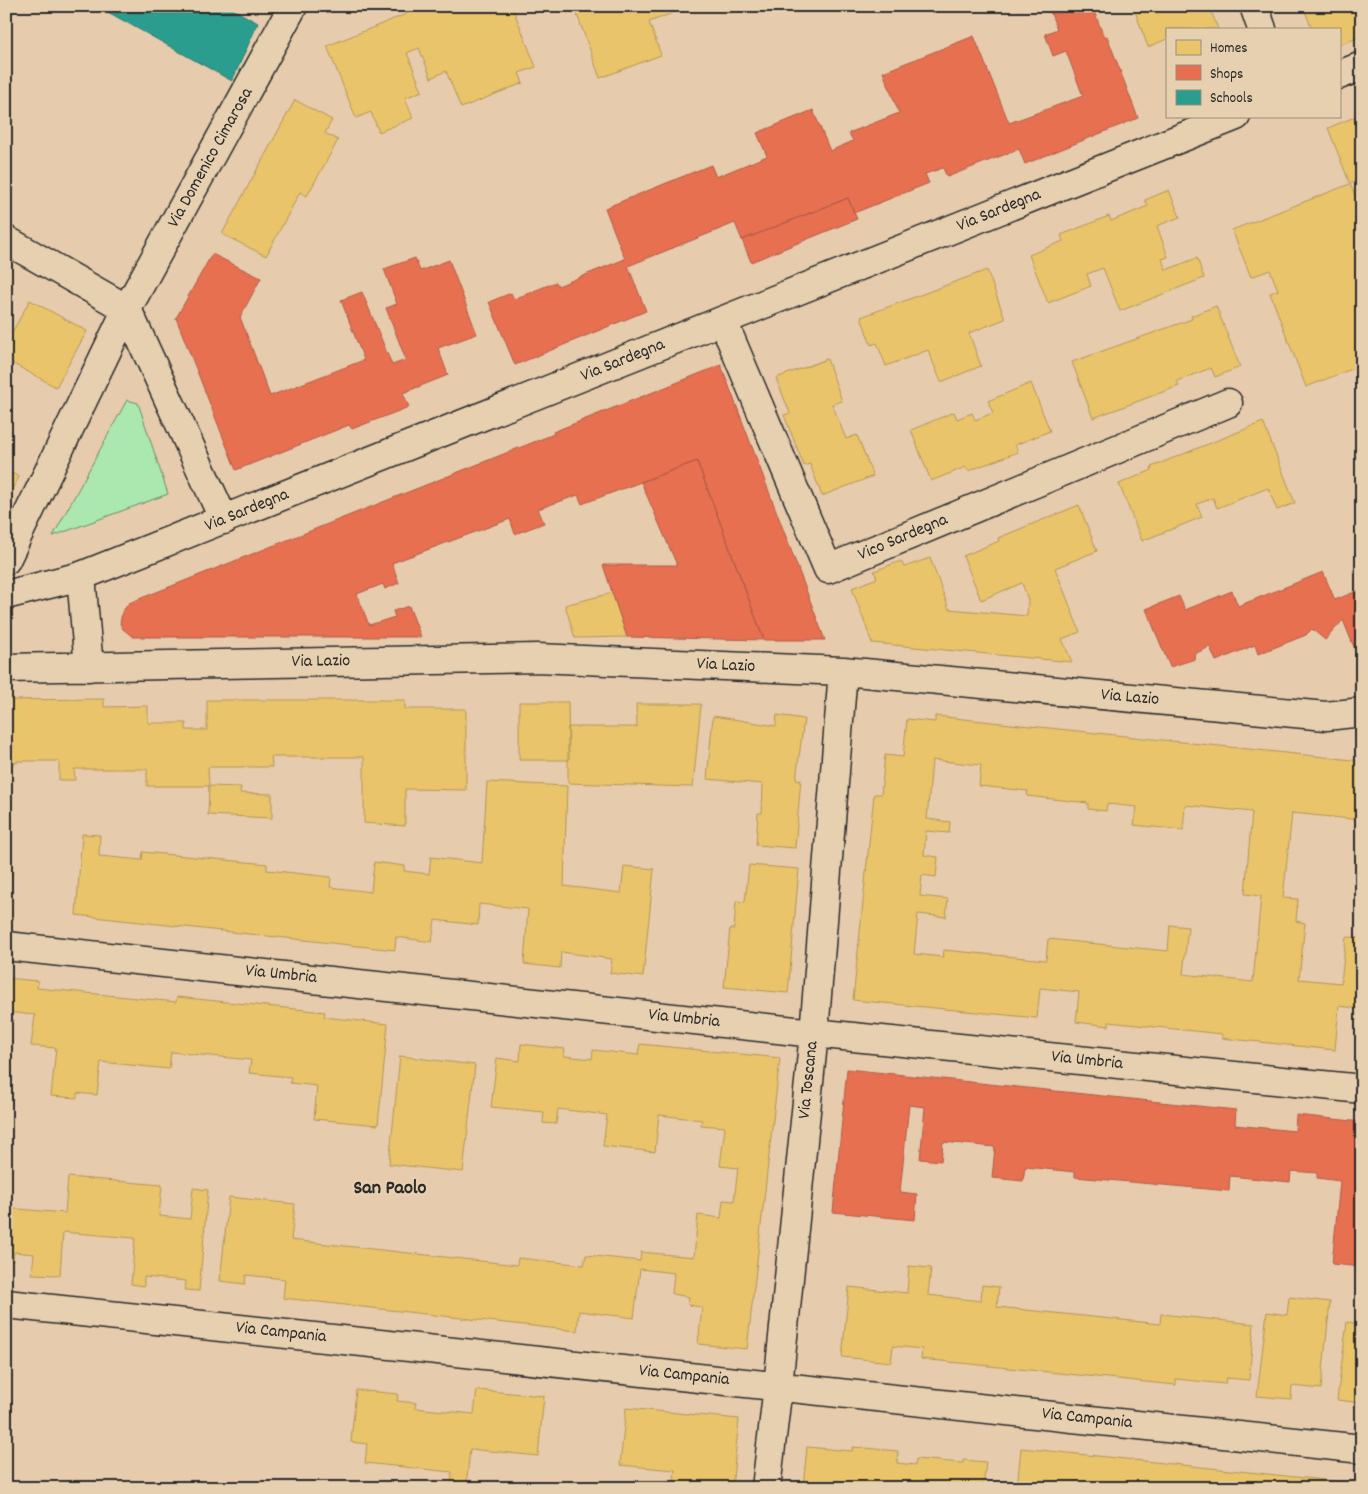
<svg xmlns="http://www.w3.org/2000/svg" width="1368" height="1494" font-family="Dekko,sans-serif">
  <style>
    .green { fill: #aae8af; stroke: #6a8a6d }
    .homes { fill: #e9c46a; stroke: #b09657; fill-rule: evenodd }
    .shops { fill: #e76f51; stroke: #af5b46 }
    .schools { fill: #2a9d8f; stroke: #2a7b71 }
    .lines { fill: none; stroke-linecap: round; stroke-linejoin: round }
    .minor-casing { stroke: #2b2b2b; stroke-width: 31 }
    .tertiary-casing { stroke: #2b2b2b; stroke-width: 31 }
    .minor { stroke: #e6d0af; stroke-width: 28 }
    .tertiary { stroke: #e6d0af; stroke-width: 28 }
    .labels { text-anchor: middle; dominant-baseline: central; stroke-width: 5; stroke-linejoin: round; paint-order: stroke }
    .street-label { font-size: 18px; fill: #2b2b2b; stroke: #e6d0af }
    .quarter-label { font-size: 20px; font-weight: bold; fill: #2b2b2b; stroke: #e6d0af }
  </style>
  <rect width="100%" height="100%" fill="#e7cbad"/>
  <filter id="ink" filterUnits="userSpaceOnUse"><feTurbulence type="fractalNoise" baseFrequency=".02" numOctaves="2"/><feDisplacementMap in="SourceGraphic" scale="10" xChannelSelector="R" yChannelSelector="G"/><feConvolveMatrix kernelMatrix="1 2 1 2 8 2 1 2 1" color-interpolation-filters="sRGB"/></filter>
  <g filter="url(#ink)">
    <path class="green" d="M127,400l11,3 30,91 -115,42z"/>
    <path class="homes" d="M426,6h86l24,61 -17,6 4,10 -62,25 -15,-37 -15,7 -12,-30 -12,5 15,38 -17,7 8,20 -34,14 -8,-20 -15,6 -29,-72z
      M574,6h117l-42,16 12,33 -61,23z
      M1133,6h76l9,23h-51v10l-19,8z
      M1303,6h59v30l-23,9v-16h-27z
      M295,100l37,20 -7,13 13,7 -31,56 -7,-4 -34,64 -44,-22z
      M1362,114v65l-12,5 -22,-56z
      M1350,184l12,28v153l-56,22 -36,-94 8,-3 -8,-20 -19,7 -19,-47z
      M1169,190l11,27 -23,9 11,31 -6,2 4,11 31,-12 7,20 -84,33 -17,-43 -16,6 4,12 -43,17 -19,-48 34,-14 -2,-6 48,-19 2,5 37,-15 -3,-6z
      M987,270l18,49 -36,14 12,33 -40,16 -13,-32 -42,16 -9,-23 -6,2 -10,-28z
      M30,300l57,31 -31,56 -50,-27v-17z
      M1216,306l24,61 -25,10 -4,-9 -34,13 2,5 -86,32 -21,-56 120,-43 -1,-3z
      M827,359l15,42 -10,3 14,35 11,-4 16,41 -51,20 -12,-32 -6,2 -20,-51 6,-2 -14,-35z
      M1031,383l19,48 -35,14 3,7 -50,19 -2,-4 -35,14 -20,-51 43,-18 3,7 15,-6 3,7 18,-7 -5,-12z
      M1263,422l32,81 -18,7 -9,-22 -51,20 -4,-10 -16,6 5,13 -60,24 -23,-57 33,-14 -1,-3z
      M6,470l13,7 -13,24z
      M1079,505l18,46 -42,17 25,64 -18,7 10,23 -200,-19 -20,-55 25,-10 -3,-7 27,-10 3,6 26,-9 19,51 78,7 1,-16 -6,-17 -41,17 -18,-44 36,-15 -1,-3z
      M612,593l15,44 -52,1 -10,-33z
      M104,699v8l44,-1v17h38v7h21v-30h198v9h61v81l-61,-1v37l-41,-3v-66h-93l1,10h-64l1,19h-62v-17h-73l1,11h-16v-19h-42v2h-11v-63z
      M519,702h49l1,58h-50z
      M636,704h65l-8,83 -125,-4v-56h69z
      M777,715l27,4 -8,61 5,-1 -6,69 -39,-3 2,-32h4l1,-29 -56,-5 6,-63 63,10z
      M935,716l427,45v59l-70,-7 -9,85 15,1 -2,22 9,2 -6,56 42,4 5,-46 16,1v71l-23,-3 -4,44 -113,-12v-4l-113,-12v4l-33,-4 3,-30 -39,-4 -3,30 -184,-18 21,-206h7l4,-39 18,2 4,-38 28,3zM932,760l49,5 -2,21 49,5 -1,5 61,7v6l18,2 1,-7 30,3 -3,18 49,5 2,-25 67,7 -7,82 16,2 -8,86 -70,-8 5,-47 -18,-2 -2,26 -120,-12 -2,21 -102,-10 -1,7 -29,-3 4,-40 28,3 2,-18 -28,-3 2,-21 14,2 2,-20 -14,-2 2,-24 23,2 1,-11 -23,-3z
      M487,782l80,4 -3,100 57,7 3,-27 30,3 -11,108 -33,-4 2,-14 -51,-7 -1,16 -36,-4 4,-55 -49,-5 -1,21 -43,-5 -3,22 -36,-5 -1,13 -319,-35 6,-81 18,1 -1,21 43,4 1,-8 124,12v6l64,7 -1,10 41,5 3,-30 31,4 -1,5 25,3 2,-17 51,6z
      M209,786l32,1 -1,6 32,1v24l-64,-3z
      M749,865l50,4 -11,124 -64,-6 6,-58h4l2,-28 9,1z
      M6,978l32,3 -1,7 139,14 1,-5 148,15 -1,5 64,7 -10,101 -64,-6 3,-33 -27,-3 1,-6 -42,-4 2,-13 -80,-8 -2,17 -68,-7 -4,33 -20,-2v5l-26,-2 5,-48 -25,-2 4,-31 -29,-3z
      M521,1044l44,5 -1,7 28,3 1,-9 45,5 2,-11 140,14 -33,291 -49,-5 4,-37 -14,-2 1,-8 -17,-3 2,-21 -34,-4 -6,49 -55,-7 -2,20 -294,-33 2,-19 -39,-4 -1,9 -25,-3 9,-84 66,7 -4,36 226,25 1,-7 66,7 2,-10 54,6 1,-9 53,5 4,-42 23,3 2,-18 11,1 4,-33 -18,-2 5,-39 -24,-2 1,-5 -43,-5 -4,37 -52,-6 4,-31 -49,-6 -2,15 -13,-1 1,-11 -53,-5 6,-49 23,3z
      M400,1056l75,9 -12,107 -74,-8z
      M68,1177l94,8 -3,31 31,3 3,-31 15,2 -9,101 -14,-1 1,-9 -42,-4v9l-13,-2 4,-46 -72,-6 -3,43 -28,-1 2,-20 -20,-2 -1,9h-7v-53l59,5z
      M909,1266l22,2 -3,27 53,6 1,-16 17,2 -2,20 163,17 1,-10 93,10 -5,56 -23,-2 -1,6 -49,-5v6l-255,-26 1,-10 -29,-3 -2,16 -49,-5 7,-70 58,6z
      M1289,1297l41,5 -9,87 -29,-3 -1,13 -34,-3 10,-84 20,3z
      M1347,1322l15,2v79l-25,-3z
      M356,1390l42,4 -1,7 19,2 -1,5 59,6 3,-24 67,6 -6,60 -68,-7 -4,39 -15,-1 1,-15 -87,-9 2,-19 -16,-2z
      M626,1408l113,11 -7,69h-59l2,-18 -55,-5z
      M807,1447l45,4 1,-4 45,4 -1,12 18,2 1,-6 47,4v-3l23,2 -3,26h-180z
      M1021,1448l341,36v4h-345z"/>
    <path class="shops" d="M1048,6h44l12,31 3,-1 31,82 -113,46 -6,-15 -72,28 -4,-9 -18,6 4,9 -75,30 -6,-15 -106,42 -7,-17 -107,43 18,45 -131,54 -26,-63 22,-9 3,6 42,-17 2,4 67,-27 -20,-51 106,-43 5,12 51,-21 -10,-23 56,-23 17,41 23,-10 -4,-8 50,-20 -16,-41 91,-36 35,87 74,-27 -17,-45 -13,5 -8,-22 12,-5z
      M848,198l9,21 -106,43 -9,-22z
      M212,254l49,24 -21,39 30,79 94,-36 -23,-60 21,-8 30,73 14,-5 -20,-52 11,-4 -13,-35 31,-11 5,13 29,-11 28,74 -39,14 10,27 -45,18 6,14 -57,22 -3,-4 -113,45 -60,-152z
      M721,365l104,275h-61l-67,-179 -115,43 -4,-9 -40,14 6,14 -29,11 -5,-15 -118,44 7,20 -14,6 -2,-5 -26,10 12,31 26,-8 -2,-6 16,-5 12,31h-288l-10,-8 -3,-5 2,-12 7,-9 425,-169 -1,-2z
      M697,461l67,179 -137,-3 -24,-72h74l-36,-83z
      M1323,572l12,28 27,-11v78l-19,-47 -18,20 -13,-11 -6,6 -48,19 -3,-9 -39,16 -6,-14 -16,7 1,5 -25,8 -24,-58 33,-13 6,14 47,-19 6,15z
      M6,853h2l-2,17h6l-3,39h-3z
      M847,1069l389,41 -1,15 60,6 1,-16 66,7v145l-30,-3 8,-83 -23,-3v-5l-26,-2 -1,11 -60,-6 -1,15 -154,-14v-5l-50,-5 -2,14 -31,-3 3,-31 -52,-5 -2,19 -21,-2 5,-52 -16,-2 -9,87 17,2 -2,26 -82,-8z"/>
    <path class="schools" d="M97,6h130l31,17 -26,58z"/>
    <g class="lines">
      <defs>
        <path id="minor" d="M1254,6l8,23
          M6,240l121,69
          M127,309l97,211
          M723,321l105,248 400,-166
          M6,560l121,-251 166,-303
          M81,576l8,91
          M6,668l531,-10 306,13 483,45 36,-4
          M6,946l808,87 548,56
          M6,1304l1356,145
          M766,1488l12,-102 36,-353 29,-362"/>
        <path id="tertiary" d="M1339,75l23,-9
          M6,595l75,-19 1155,-460"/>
      </defs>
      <use href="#minor" class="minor-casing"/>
      <use href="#tertiary" class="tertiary-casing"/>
      <use href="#minor" class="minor"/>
      <use href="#tertiary" class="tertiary"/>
    </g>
  </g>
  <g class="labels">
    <g class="street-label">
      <text transform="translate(211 158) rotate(-61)">Via Domenico Cimarosa</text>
      <text transform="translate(999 211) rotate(-22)">Via Sardegna</text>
      <text transform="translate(623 361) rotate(-22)">Via Sardegna</text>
      <text transform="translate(247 511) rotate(-22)">Via Sardegna</text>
      <text transform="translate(903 538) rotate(-23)">Vico Sardegna</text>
      <text transform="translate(321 662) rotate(-1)">Via Lazio</text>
      <text transform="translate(726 666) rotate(3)">Via Lazio</text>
      <text transform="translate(1130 698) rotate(5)">Via Lazio</text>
      <text transform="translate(281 975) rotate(6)">Via Umbria</text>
      <text transform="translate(684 1019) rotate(6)">Via Umbria</text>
      <text transform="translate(1087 1061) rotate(6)">Via Umbria</text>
      <text transform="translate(809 1080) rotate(-84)">Via Toscana</text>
      <text transform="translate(281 1333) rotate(6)">Via Campania</text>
      <text transform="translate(684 1376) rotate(6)">Via Campania</text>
      <text transform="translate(1087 1419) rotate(6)">Via Campania</text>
    </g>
    <g class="quarter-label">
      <text x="390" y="1189">San Paolo</text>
    </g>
  </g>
  <rect width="1368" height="1494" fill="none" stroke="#e6d0af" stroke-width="25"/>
  <rect x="12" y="12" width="1343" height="1469" fill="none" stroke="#2b2b2b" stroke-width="2" filter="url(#ink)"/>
  <rect x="1166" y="28" width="175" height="90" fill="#e6d0af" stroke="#9b8e7a"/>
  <rect x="1176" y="40" width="25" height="15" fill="#e9c46a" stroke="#9b8e7a"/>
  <text x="1210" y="52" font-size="15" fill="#2b2b2b">Homes</text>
  <rect x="1176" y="65" width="25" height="15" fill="#e76f51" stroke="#9b8e7a"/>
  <text x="1210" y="78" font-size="15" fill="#2b2b2b">Shops</text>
  <rect x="1176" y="90" width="25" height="15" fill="#2a9d8f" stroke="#9b8e7a"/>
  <text x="1210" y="102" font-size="15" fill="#2b2b2b">Schools</text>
</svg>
